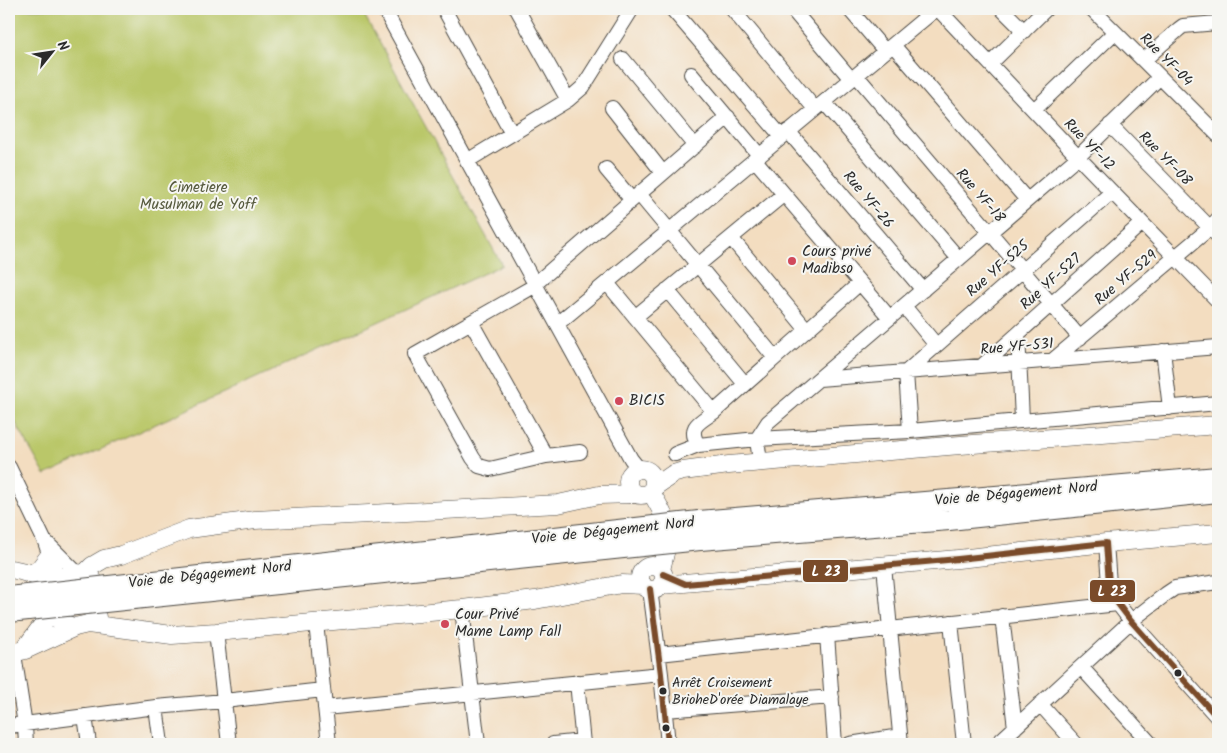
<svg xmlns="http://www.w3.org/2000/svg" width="1227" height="753" font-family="Kalam,sans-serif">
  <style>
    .green { fill: #bac769; stroke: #72794a }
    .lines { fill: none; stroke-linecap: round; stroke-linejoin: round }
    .minor-casing { stroke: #494641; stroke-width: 16 }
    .major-casing { stroke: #494641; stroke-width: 19 }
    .highway-casing { stroke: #494641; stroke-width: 22 }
    .minor { stroke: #fff; stroke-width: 14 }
    .major { stroke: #fff; stroke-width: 18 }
    .highway { stroke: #fff; stroke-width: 20 }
    .highway-bridge-casing { stroke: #494641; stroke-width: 22; stroke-linecap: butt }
    .highway-bridge { stroke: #fff; stroke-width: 20 }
    .bus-1-casing { stroke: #f6f6f2; stroke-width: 10 }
    .bus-1 { stroke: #7a4b2a; stroke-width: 6 }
    .poi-dot { fill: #d1495b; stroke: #f6f6f2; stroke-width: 2 }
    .bus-dot { fill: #2b2b2b; stroke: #f6f6f2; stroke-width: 2 }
    .labels { text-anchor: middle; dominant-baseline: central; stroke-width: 4; stroke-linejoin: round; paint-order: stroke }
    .bus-label { font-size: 14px; fill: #2b2b2b; stroke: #f6f6f2; text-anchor: start }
    .street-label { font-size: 15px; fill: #2b2b2b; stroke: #f6f6f2 }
    .park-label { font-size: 15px; fill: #565a3e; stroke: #f6f6f2 }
    .poi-label { font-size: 15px; fill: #2b2b2b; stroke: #f6f6f2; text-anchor: start }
    .line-badge { stroke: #f6f6f2; stroke-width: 2 }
    .badge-label { font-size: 14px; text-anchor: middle; font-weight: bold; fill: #fff }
  </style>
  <rect width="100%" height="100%" fill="#f6f6f2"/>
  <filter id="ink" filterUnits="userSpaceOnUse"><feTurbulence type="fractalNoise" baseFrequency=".02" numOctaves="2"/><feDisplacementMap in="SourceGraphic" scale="10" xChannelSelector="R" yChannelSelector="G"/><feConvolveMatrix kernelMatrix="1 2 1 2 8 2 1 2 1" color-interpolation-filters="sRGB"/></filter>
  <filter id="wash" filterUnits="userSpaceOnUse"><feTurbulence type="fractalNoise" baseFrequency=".0096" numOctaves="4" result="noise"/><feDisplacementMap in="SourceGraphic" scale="20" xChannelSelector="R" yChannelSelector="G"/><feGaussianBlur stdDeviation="1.12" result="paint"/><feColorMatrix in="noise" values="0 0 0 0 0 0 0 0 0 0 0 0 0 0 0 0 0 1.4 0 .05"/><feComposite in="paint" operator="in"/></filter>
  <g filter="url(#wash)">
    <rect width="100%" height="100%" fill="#f3ddc0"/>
    <path class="green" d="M9,9h352l141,256 -457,210 -36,-64z"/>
  </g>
  <g filter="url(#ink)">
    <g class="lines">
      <defs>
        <path id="minor" d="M384,9l247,450 8,10
          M444,9l68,125
          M517,9l51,91
          M672,9l110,128
          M732,9l83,100
          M792,9l59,70
          M849,9l36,42
          M938,9l140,148 140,144
          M1002,9l22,22
          M1092,9l126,126
          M893,45l134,155
          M623,59l72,87
          M1144,60l35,-31 4,-3 34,-3
          M990,64l56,-55
          M691,74l68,81
          M856,75l224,263
          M824,102l135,157
          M612,108l51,65
          M1034,110l81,-78
          M1110,125l108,111
          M788,131l135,159
          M755,160l135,158
          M467,161l101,-61 15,-13 49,-78
          M606,169l26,31
          M639,194l136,164
          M731,238l76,92
          M607,283l107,129
          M535,284l193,-167
          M536,285l-121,69 58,104 6,8 11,3 56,-13 34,-4
          M667,290l78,94
          M904,306l32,39
          M635,317l149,-123
          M471,322l75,134
          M557,324l379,-315
          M1018,334l4,86
          M1163,351l7,57
          M1053,360l157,-132 8,-9
          M982,366l160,-143
          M819,379l399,-32
          M910,431l-4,-59 206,-180
          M698,445l59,-6 153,-8 308,-28
          M675,454l23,-9c-11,-19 2,-23 16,-33l146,-129
          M760,462l-3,-23 11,-17 310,-265 82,-80
          M9,467l36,75 13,38
          M46,542l31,31
          M1106,543l3,41 9,20 13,17 87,97
          M884,566l17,178
          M650,589l11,85 7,70
          M462,609l16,135
          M1002,616l13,112
          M951,622l13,122
          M316,623l13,121
          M216,632l13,112
          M827,635l8,109
          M14,654l11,71 1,19
          M659,654l459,-50
          M1081,667l70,77
          M577,682l6,62
          M1040,704l36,40
          M156,707l5,37
          M325,708l336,-34
          M665,710l167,-13
          M85,716l4,28
          M9,726l147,-19 68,-6 99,-11
          M553,744l30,-3
          M850,744l50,-8
          M997,744l134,-123 35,-27 9,-6 43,-6"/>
        <path id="major" d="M628 482a13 13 0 1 1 26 0a13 13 0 1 1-26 0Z
          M653,488l20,-14 10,-3 46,-6 219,-19 270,-21
          M651,492c6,11 14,22 16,35 2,14 -3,30 -6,43
          M640 578a12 12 0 1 1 24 0a12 12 0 1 1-24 0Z
          M9,569c16,1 31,9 46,15
          M32,574l8,-6 9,-12
          M84,574l8,-8 12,-7 17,-4 68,-26 66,-9 303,-16 41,-9 35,-1
          M661,585l297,-26 148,-16 112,-10
          M88,624l84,11 44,-3 246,-23 73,-9 87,-16 21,1
          M75,627c-50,-10 -16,-75 18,-47
          M26,647l26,-35
          M9,654l16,-4 50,-23 13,-3 9,-7"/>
        <path id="highway" d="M699,521l519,-44
          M700,540l249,-20 269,-28"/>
      </defs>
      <use href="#minor" class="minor-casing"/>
      <use href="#major" class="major-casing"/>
      <use href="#highway" class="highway-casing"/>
      <use href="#minor" class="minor"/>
      <use href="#major" class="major"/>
      <use href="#highway" class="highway"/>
      <defs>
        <path id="highway-bridge" d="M9,597l690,-76
          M9,612l691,-72"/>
      </defs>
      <use href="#highway-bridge" class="highway-bridge-casing"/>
      <use href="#highway-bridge" class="highway-bridge"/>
      <defs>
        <path id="bus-1" d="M663,574l23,10 272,-25 148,-16 3,41 9,20 13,17 87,97
          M650,589l11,85 7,70"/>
      </defs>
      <use href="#bus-1" class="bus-1-casing"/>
      <use href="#bus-1" class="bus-1"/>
    </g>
  </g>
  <g class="poi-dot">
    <circle cx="792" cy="261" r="5"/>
    <circle cx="619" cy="401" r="5"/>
    <circle cx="445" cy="624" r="5"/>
  </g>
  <g class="bus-dot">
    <circle cx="1178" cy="673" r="4.5"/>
    <circle cx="663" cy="691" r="4.5"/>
    <circle cx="666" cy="728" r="4.5"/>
  </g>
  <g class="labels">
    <g class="bus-label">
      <text x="672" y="683">Arrêt Croisement<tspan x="672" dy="17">BrioheD'orée Diamalaye</tspan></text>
    </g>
    <g class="street-label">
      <text transform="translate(1166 60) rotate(45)">Rue YF-04</text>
      <text transform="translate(1089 145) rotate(46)">Rue YF-12</text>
      <text transform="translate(1165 159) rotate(46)">Rue YF-08</text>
      <text transform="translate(980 196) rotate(49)">Rue YF-18</text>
      <text transform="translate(868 200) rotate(50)">Rue YF-26</text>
      <text transform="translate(998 269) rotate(-41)">Rue YF-525</text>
      <text transform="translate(1126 278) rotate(-40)">Rue YF-529</text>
      <text transform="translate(1051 282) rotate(-42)">Rue YF-527</text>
      <text transform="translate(1017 347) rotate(-5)">Rue YF-531</text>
      <text transform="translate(1016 494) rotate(-5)">Voie de Dégagement Nord</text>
      <text transform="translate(613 531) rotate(-6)">Voie de Dégagement Nord</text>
      <text transform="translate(210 575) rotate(-6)">Voie de Dégagement Nord</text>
    </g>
    <g class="park-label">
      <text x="198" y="188">Cimetiere<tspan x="198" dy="17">Musulman de Yoff</tspan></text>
    </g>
    <g class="poi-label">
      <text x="802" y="252">Cours privé<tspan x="802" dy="17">Madibso</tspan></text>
      <text x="629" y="401">BICIS</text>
      <text x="455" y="615">Cour Privé<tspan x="455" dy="17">Mame Lamp Fall</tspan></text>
    </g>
  </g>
  <g class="line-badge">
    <rect x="802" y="559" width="47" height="24" rx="5" fill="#7a4b2a"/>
    <rect x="1089" y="579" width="47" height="24" rx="5" fill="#7a4b2a"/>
  </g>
  <g class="badge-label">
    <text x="826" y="576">L 23</text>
    <text x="1112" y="596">L 23</text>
  </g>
  <rect width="1227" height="753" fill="none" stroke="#f6f6f2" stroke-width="30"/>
  <g transform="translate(52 52) rotate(60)" stroke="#f6f6f2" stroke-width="4" paint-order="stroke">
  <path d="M0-4L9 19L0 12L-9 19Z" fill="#2b2b2b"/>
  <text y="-8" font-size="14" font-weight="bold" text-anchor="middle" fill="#2b2b2b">N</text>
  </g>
</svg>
